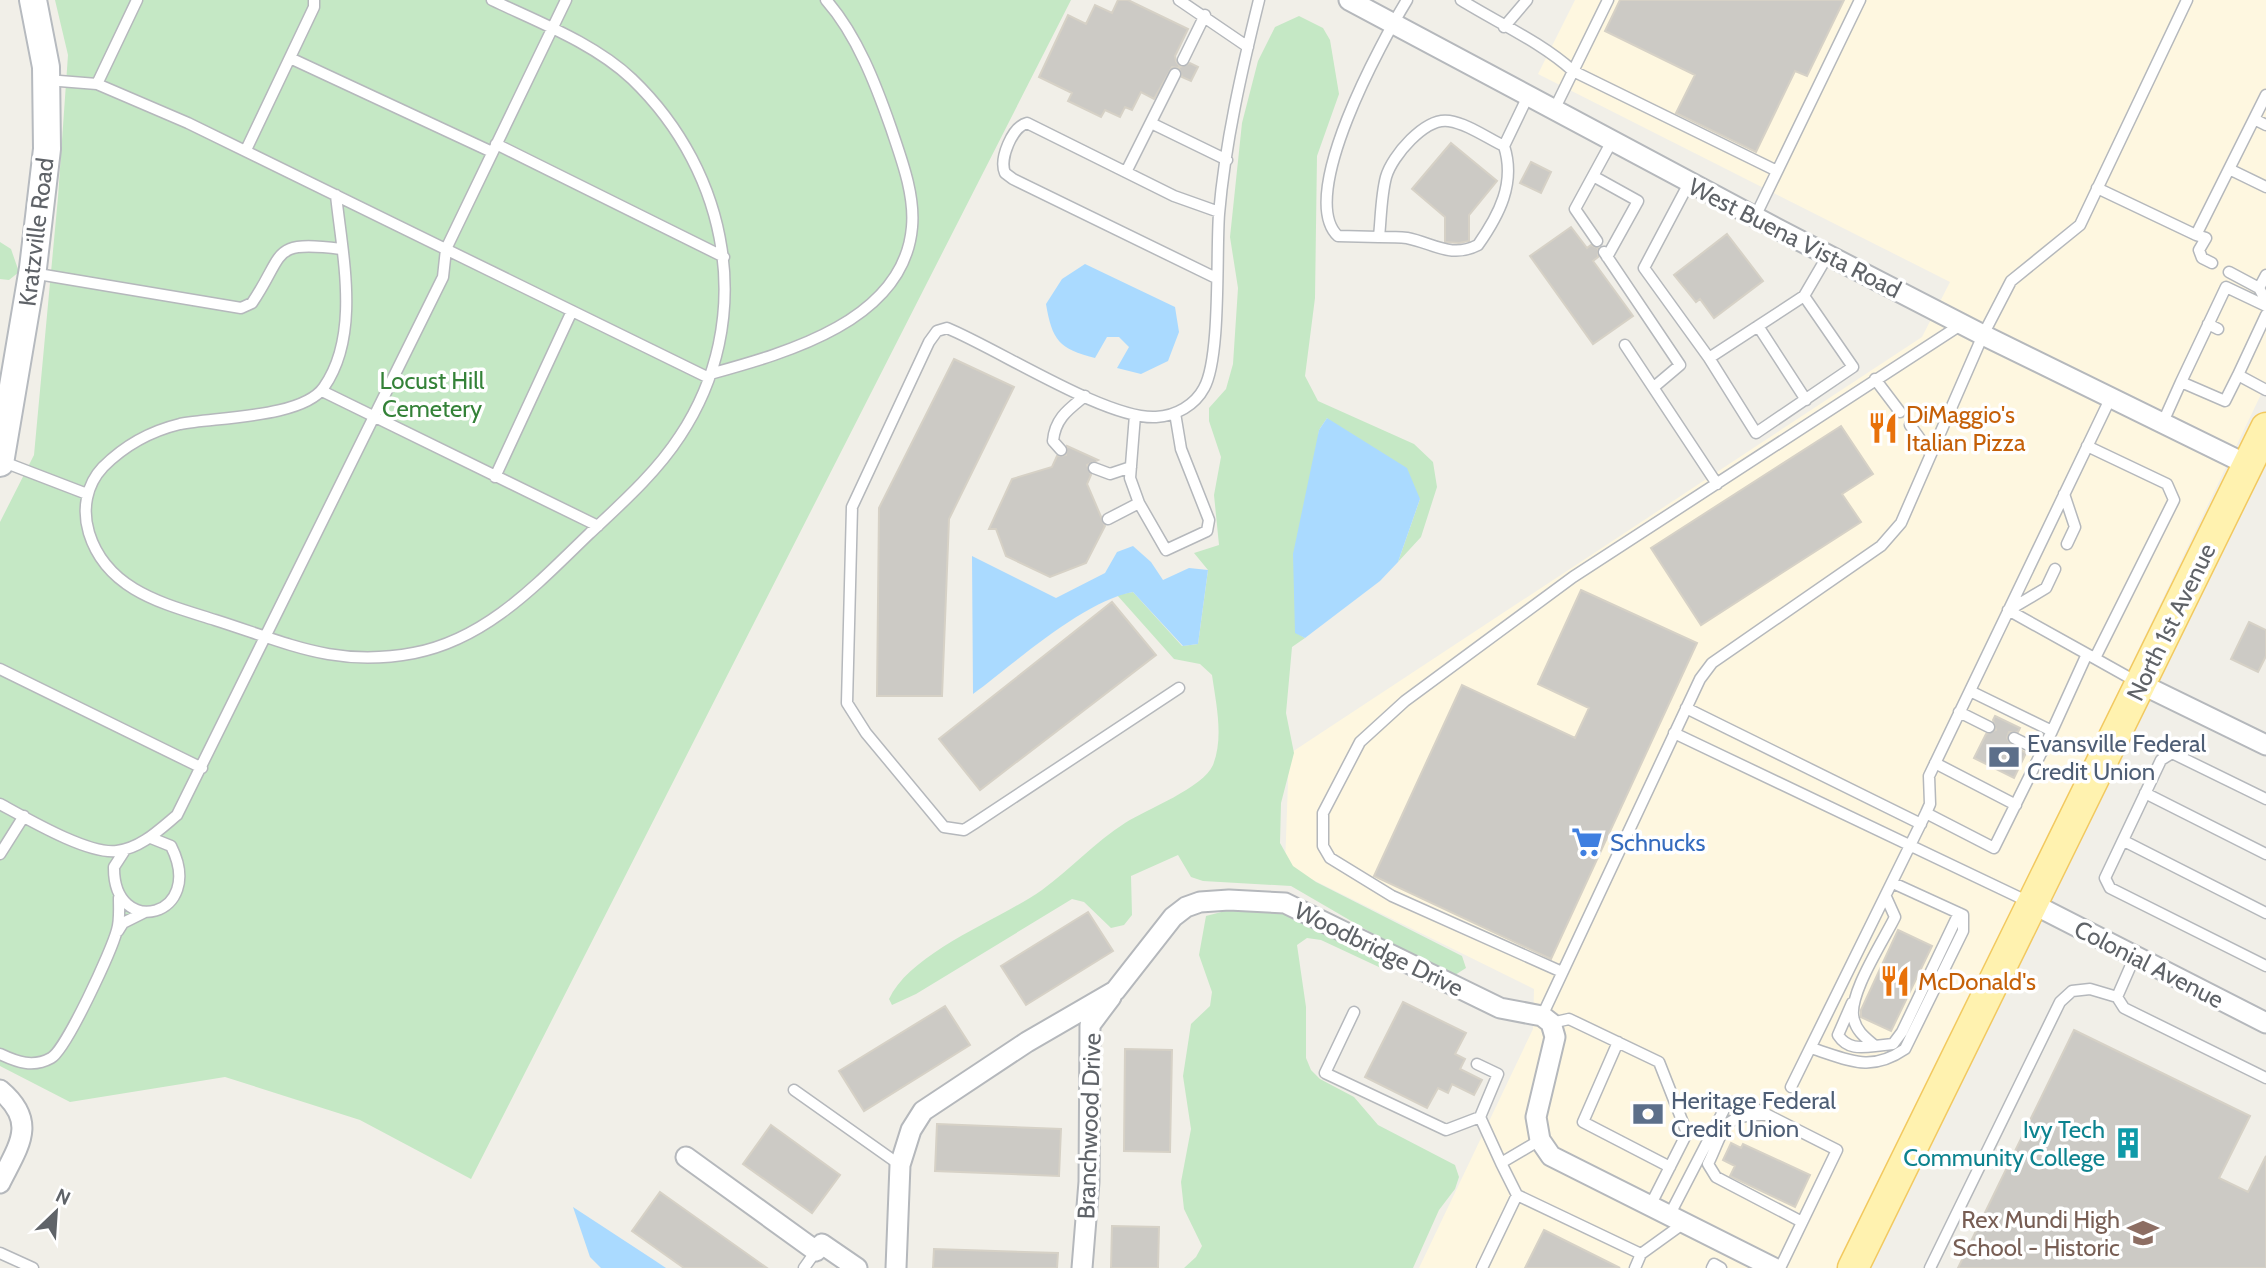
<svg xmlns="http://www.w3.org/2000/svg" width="2266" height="1268" font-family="Cabin,sans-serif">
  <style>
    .commercial { fill: #fef7e0 }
    .green { fill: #c5e8c5 }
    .water { fill: #aadaff }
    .building { fill: #cccac5; stroke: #d6d1c6; stroke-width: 2 }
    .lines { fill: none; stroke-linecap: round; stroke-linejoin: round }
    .service-casing { stroke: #b5b8bc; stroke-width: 13 }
    .minor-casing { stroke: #b5b8bc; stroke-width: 23 }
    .secondary-casing { stroke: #b6babf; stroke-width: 30 }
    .primary-casing { stroke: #f2c960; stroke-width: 33 }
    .service { stroke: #fff; stroke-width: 10 }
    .minor { stroke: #fff; stroke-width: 19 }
    .secondary { stroke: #fff; stroke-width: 26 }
    .primary { stroke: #fff2af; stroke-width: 30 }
    .labels { text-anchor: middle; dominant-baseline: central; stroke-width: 7; stroke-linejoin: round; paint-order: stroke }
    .street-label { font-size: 24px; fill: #5f6368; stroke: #fff }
    .park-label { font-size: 24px; fill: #348238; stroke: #fff }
    .food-label { font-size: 24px; fill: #c56008; stroke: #fff; text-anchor: start }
    .service-label { font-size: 24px; fill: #4e5e75; stroke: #fff; text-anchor: start }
    .shop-label { font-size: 24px; fill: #366cbe; stroke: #fff; text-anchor: start }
    .culture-label { font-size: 24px; fill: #0d838f; stroke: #fff; text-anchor: end }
    .education-label { font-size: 24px; fill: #785e54; stroke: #fff; text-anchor: end }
  </style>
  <rect width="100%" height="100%" fill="#f1efe8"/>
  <path class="commercial" d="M1575,0h691v384l-425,884h-422l114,-239 1,-40 -249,-123 4,-112 633,-417 28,-55 -412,-208z"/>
  <path class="green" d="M55,0h1016l-600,1179 -111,-59 -135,-43 -155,25 -70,-36v-544l34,-67 24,-258 10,-142z
    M1299,16l24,12 7,12 9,54 -22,62 -2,142 -10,78 13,25 96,43 19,18 4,25 -16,50 -23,25 22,-63 -93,-81 -8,12 -24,202 10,6 -13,9 -6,66 8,40 -13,50 -1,40 13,23 23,16 146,74 4,12 -11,7 -35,-14 -129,-75 -88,-5 -12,-4 -13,-22 -47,21 1,39 -8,10 -13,3 -27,-26 -12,-3 -156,95 -24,11 -3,-6c22,-47 110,-79 153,-109 29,-21 53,-48 83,-67 22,-14 78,-35 88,-58 11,-28 3,-61 -1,-90l-12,-11 -26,-5 -57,-64 16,-3 49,54 16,-2 10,-74 -14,-17 25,-8 -5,-50 7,-38 -12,-36v-13l17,-19 7,-25 5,-76 -8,-51 12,-114 16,-62 17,-34z
    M0,242l11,7 8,23 -10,8 -9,-1z
    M1256,903l81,27 42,26 2,12 -60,-28 -14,-2 -10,7 9,62v51l5,12 9,9 34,18 24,28 77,40 4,12 -4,12 -16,21 -26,58h-229l12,-11 6,-11 -18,-37 -3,-27 10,-53 -8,-53 8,-52 19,-18 2,-14 -13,-37 7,-39z"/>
  <path class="water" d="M1085,264l90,43 4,25 -11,29 -27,13 -24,-6 12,-21 -10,-10h-12l-12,21c-36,-9 -43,-18 -49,-54l16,-25z
    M1327,418l80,50 13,31 -22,63 -18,19 -75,57 -10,-5 -2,-79 26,-124z
    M1133,546l18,16 12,18 26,-12 19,2 -10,74 -15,2 -50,-54c-50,9 -118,71 -160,102l-1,-138 84,42 49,-25 12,-21z
    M573,1207l81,53 12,8h-65l-11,-11z"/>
  <path class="building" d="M1118,0h10l60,29 -13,27 1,5 4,6 10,-4 8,4 -7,14 -9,-4 -3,-9 -7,-1 -18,32 -13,-7 -9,18 -7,-3 -5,10 -15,-7 -4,7 -33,-16 4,-8 -33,-16 29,-62 18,9 9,-19 17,8z
    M1620,0h224l-37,76 -12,-5 -39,81 -80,-39 19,-38 -90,-44z
    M1451,143l46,38 -28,34v26l-10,2 -14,-1v-25l-33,-28z
    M1531,162l20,10 -10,21 -21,-10z
    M1571,227l16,21 4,-3 7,3v9l-5,4 40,55 -40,28 -63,-88z
    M1727,234l36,47 -49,37 -14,-19 -4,3 -22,-27z
    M954,359l60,28 -65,132 -7,177h-65l2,-188z
    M1841,426l32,48 -31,20 19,28 -160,103 -50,-77z
    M1067,446l31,14 -11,5 4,10 -4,9 18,42 -19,37 -36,14 -44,-21 -10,-27h-7l23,-50 40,-12 5,-11 9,-1z
    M1581,590l116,53 -146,316 -177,-83 88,-191 113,53 14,-30 -51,-24z
    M1112,602l44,53 -176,135 -41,-51z
    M2249,622l17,8v26l-8,16 -27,-13z
    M1995,716l25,12 -2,4h-9l-2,6 4,7 15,8 -12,25 -40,-20 12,-24 10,-4 -3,-10z
    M1088,912l25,39 -87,54 -25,-39z
    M1898,930l34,16 -41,85 -30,-14v-7z
    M1403,1002l63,31 -11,21 10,5 -5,10 22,11 -8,15 -22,-11 -4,9 -10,-5 -11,20 -62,-31z
    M945,1006l25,39 -106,66 -25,-40z
    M2074,1030l176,86 -31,62 29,14 18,-36v112h-308z
    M1125,1049l47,1 -2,102 -46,-1z
    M937,1124l124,5 -2,47 -124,-5z
    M771,1125l69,50 -28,38 -69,-49z
    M1731,1143l10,5 2,-4 67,31 -15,32 -65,-31 5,-10 -12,-6z
    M660,1192l107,76h-83l-52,-37z
    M1112,1226l47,1 -1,41h-47z
    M1544,1230l76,38h-95z
    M934,1249l124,4 -1,15h-124z"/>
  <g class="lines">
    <defs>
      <path id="service" d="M1179,0l69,47
        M1407,0c-25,41 -111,197 -69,236l41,1c2,-19 2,-41 7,-60 6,-21 39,-60 63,-56 19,3 38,17 55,25l24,-50
        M1461,0c37,23 80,42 112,71l204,100
        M1504,27l23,-27
        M290,58l202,94
        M1183,60l22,-45
        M47,80l50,4 91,39 521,255
        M97,84l40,-84
        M1554,110l54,-110
        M2254,119l12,6
        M1151,123l76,37
        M496,144l228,113
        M246,150l68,-143v-7
        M2229,169l37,18
        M1126,172l49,-98
        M1593,176l45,25 -31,56
        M1689,183l-45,85 65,90 95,-62 24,-41
        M2097,188l99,47 70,-140
        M336,195c6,59 25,139 -12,192 -21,31 -108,30 -144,37 -29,7 -56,22 -77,43 -17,18 -21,43 -14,66 18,58 76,71 126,87 73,23 120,48 199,33 73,-14 124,-70 175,-119 32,-30 67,-61 91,-98 77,-116 50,-263 -48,-357 -38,-36 -94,-57 -140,-79
        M1755,217l105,-217
        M2196,235l10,3 -7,12 3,8 10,5
        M1379,237c9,0 19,0 28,1 26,5 44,21 71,7 21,-30 38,-62 26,-99
        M1597,241l-22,-32 37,-68
        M1604,252l76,113 -26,22
        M2229,272l30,16 7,13
        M32,273l209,35 11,-5c34,-50 17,-63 89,-54
        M1216,278l-203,-99 -8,-6c-6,-14 7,-46 22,-50l147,73 45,16
        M2259,288l7,-13
        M2266,315l-28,60 28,15
        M2208,324l10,5
        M1758,326l48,74
        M1625,345l92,139
        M1709,358l47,75 97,-66 -49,-71
        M710,374c76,-21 194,-53 202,-147 3,-33 -11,-69 -21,-99 -15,-43 -34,-93 -65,-128
        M2238,375l-13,26 -44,-19 45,-95 40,19
        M1875,379l25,33
        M322,391l276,135
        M1135,415l-5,63 9,25 27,47 41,-19 2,-11 -28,-71 -6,-36
        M2163,422l18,-40
        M1910,425l21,29
        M2087,446l80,38 7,16 -79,158
        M1061,450l-8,-9c2,-23 16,-32 32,-45
        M1,461l86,33
        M1094,468l16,6 21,-7
        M495,477l77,-166
        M2064,494l11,33 -8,17
        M1108,519l31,-16
        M2008,610l79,44
        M2009,610l37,-22 9,-19
        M0,669l202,99
        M1179,688l-204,135 -11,7 -20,-3 -78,-94 -19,-30 5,-196 77,-165 8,-11 10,-3c51,21 160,92 209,89 20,-1 39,-12 48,-29 17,-30 12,-134 15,-174 6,-71 23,-145 40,-214
        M1686,708l235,116
        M1959,712l30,15
        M2052,731l35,-77 50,28
        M1674,733l357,170
        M2014,738l28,14
        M1935,763l81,42
        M2145,793l121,61
        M2266,799l-94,-46 -11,7 -56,118 5,10 156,78
        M0,804c26,14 88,51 117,47 24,-3 42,-21 60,-36l266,-538 3,-28 120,-249
        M1926,813l68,35 58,-117 -82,-40
        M2124,841l142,72
        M125,850l-11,17c-1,73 93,50 57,-21l-20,-8
        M0,854l24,-38
        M1886,897l9,20c-11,23 -49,80 -41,103 3,12 12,18 21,26l18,-2 9,-12 57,-119
        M118,931l5,-8 22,-11
        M2135,956l-18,41 7,11 142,70
        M1562,972l-170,-76 -62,-38 -7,-12v-33l37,-71 45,-41 168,-124 389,-253
        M1852,1003l-14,32c9,14 22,13 37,11
        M1354,1012l-29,61 121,57 34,-13
        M1542,1016l158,-337 12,-16 169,-117 20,-23 82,-188 28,-54 69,-56 107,-225
        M1551,1023l18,-4 90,43 28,71 -37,73
        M1618,1042l-35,80 87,45
        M1811,1048c38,12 59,25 94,1l58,-118v-16l-70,-32
        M0,1054c17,8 33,14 51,4 15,-8 61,-108 66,-128 3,-10 2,-21 2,-32
        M1477,1064l21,10 -18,43 21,46
        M1791,1087l135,-274 4,-9 -1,-28 182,-379
        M794,1090l106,75
        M1764,1115c-43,-1 -39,14 -56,49l8,13 86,45
        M1540,1140l-39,23 16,32 124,59 43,-31
        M1669,1216l59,-114h14l95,48 -57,118
        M0,1253l33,15
        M804,1268l12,-17
        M1482,1268l35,-73
        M1635,1268l6,-14
        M1712,1268l2,-4 7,4
        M1930,1268l130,-266 12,-11 18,-2 27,8"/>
      <path id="minor" d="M1349,0l438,234 196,101 265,130
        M2141,684l125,61
        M2033,904l233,119
        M0,1090c38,32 19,55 0,93
        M686,1157l130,94 6,-7 35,24
        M896,1268l4,-103 11,-35 12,-19 104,-69 88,-51 58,-74 13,-10 14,-5 29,-2 56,3 215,105 42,8 9,7 4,14 -19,80 4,23 11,16 223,112
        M1082,1268l7,-86 1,-157 21,-28"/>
      <path id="secondary" d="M0,463l33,-195 14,-119 -1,-82 -13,-67"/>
      <path id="primary" d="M1853,1268l413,-840"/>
    </defs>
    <use href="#service" class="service-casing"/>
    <use href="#minor" class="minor-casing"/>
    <use href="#secondary" class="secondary-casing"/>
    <use href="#primary" class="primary-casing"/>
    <use href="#service" class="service"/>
    <use href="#minor" class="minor"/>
    <use href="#secondary" class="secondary"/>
    <use href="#primary" class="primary"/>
  </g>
  <defs>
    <symbol id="restaurant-bare" viewBox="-9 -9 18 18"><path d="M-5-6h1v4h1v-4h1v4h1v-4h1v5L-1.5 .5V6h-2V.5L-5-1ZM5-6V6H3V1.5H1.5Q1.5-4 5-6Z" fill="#e8710a" stroke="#fff" stroke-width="2.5" paint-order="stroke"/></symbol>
    <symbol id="bank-bare" viewBox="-9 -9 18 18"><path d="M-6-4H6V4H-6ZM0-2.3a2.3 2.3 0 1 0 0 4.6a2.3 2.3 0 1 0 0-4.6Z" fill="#5c6f8a" stroke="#fff" stroke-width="2.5" paint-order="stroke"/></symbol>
    <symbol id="supermarket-bare" viewBox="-9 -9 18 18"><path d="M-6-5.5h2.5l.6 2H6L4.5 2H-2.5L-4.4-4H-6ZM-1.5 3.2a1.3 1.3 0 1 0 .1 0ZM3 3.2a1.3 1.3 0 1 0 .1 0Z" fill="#3f7fe0" stroke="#fff" stroke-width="2.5" paint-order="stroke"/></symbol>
    <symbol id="building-bare" viewBox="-9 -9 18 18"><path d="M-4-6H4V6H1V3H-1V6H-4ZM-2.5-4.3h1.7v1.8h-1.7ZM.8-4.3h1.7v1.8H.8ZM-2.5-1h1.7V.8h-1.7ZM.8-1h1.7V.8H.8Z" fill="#0f9aa8" stroke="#fff" stroke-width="2.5" paint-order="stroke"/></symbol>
    <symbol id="school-bare" viewBox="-9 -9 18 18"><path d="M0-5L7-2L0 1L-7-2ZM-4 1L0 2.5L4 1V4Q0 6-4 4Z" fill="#8d6e63" stroke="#fff" stroke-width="2.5" paint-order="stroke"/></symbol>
  </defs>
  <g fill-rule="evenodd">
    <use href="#restaurant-bare" x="1861" y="406" width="44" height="44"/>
    <use href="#bank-bare" x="1982" y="735" width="44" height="44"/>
    <use href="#supermarket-bare" x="1565" y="820" width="44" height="44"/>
    <use href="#restaurant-bare" x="1873" y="959" width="44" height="44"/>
    <use href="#bank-bare" x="1626" y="1092" width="44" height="44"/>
    <use href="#building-bare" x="2106" y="1121" width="44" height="44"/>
    <use href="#school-bare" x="2121" y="1211" width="44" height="44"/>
  </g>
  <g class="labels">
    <g class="street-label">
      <text transform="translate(36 232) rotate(-83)">Kratzville Road</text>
      <text transform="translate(1795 238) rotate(27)">West Buena Vista Road</text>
      <text transform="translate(2171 622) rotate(-64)">North 1st Avenue</text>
      <text transform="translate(1379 949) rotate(26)">Woodbridge Drive</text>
      <text transform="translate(2149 964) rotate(27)">Colonial Avenue</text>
      <text transform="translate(1089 1126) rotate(-88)">Branchwood Drive</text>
    </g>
    <g class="park-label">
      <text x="432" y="380">Locust Hill<tspan x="432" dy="28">Cemetery</tspan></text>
    </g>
    <g class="food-label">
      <text x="1906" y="414">DiMaggio's<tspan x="1906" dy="28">Italian Pizza</tspan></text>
      <text x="1918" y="981">McDonald's</text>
    </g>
    <g class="service-label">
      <text x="2027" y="743">Evansville Federal<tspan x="2027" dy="28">Credit Union</tspan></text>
      <text x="1671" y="1100">Heritage Federal<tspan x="1671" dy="28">Credit Union</tspan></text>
    </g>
    <g class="shop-label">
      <text x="1610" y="842">Schnucks</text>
    </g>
    <g class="culture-label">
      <text x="2105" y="1129">Ivy Tech<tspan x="2105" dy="28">Community College</tspan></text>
    </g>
    <g class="education-label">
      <text x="2120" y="1219">Rex Mundi High<tspan x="2120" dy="28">School - Historic</tspan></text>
    </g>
  </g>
  <g transform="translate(56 1212) rotate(25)" stroke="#ffffff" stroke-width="5" paint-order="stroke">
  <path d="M0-5L12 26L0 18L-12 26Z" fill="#5f6368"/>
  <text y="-10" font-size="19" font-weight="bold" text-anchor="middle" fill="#5f6368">N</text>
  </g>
</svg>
